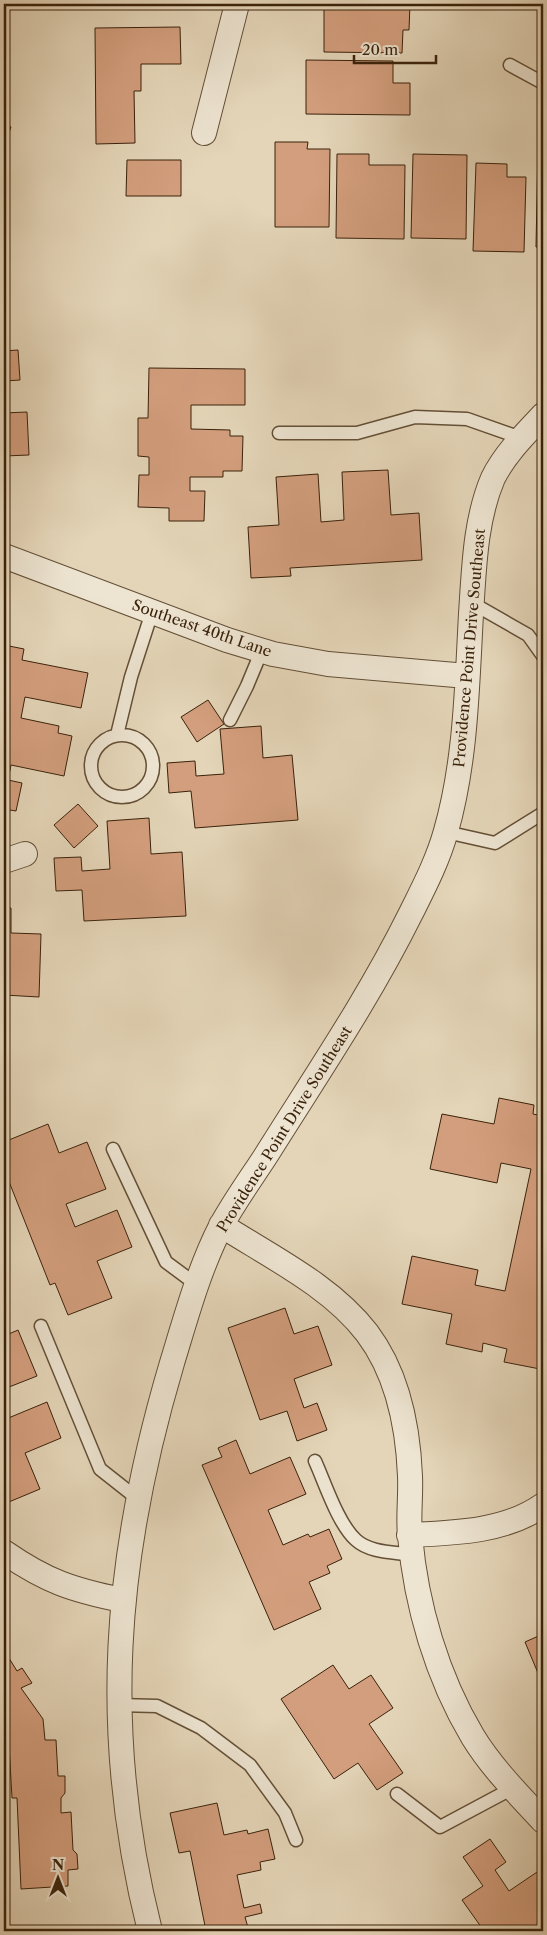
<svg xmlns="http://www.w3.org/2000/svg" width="547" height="1935" font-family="'Libre Caslon Text',serif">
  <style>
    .building { fill: #d39e7d; stroke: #3a220b }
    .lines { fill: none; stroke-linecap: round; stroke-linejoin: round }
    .lane-casing { stroke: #644f36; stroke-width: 15 }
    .street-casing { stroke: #644f36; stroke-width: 26 }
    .lane { stroke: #ede4d1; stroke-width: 12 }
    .street { stroke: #ede4d1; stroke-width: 24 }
    .labels { text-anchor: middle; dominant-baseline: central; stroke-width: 4; stroke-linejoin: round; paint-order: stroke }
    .street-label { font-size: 15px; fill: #3a220b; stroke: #ede4d1 }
  </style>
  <rect width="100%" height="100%" fill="#e4d5b8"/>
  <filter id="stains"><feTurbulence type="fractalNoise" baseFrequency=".004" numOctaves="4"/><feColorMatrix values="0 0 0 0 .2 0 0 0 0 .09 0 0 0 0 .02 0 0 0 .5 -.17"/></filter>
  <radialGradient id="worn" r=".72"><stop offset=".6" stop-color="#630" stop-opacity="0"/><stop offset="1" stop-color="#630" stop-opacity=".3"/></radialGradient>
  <path class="building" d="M324,4h86l-1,26h-6l-1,23 -78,-1z
    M180,27l1,37h-40v27h-7l1,52 -39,1 -1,-116z
    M306,60l87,1v22h17v32l-104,-1z
    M4,124l7,3 -7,19z
    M275,142h33l-1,7h23l-1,78h-54z
    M538,145h5v102h-7z
    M337,154h32v11h36l-1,74 -68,-1z
    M413,154l54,1 -1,84 -55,-1z
    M127,160h54v36h-55z
    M476,163l31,1v13h19l-2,75 -51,-1z
    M18,350l2,30 -16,1v-30z
    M149,368l96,1v36h-54v24l39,1v6h13l-1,35h-19v6h-33v14h15l-1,30h-35v-13l-31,-1 1,-32h10v-18l-11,-1v-38h10z
    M27,412l2,43 -25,1v-43z
    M388,470l3,45 28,-2 3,47 -132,8 1,8 -40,2 -3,-51 31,-2 -3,-48 42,-3 3,48 23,-2 -2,-48z
    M4,645l20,4 -2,11 66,13 -7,35 -56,-11 -4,21 38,8 -1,7 14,3 -8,40 -53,-11 -3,15 14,3 -6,28 -12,-2z
    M208,700l16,24 -27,18 -16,-25z
    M261,726l2,32 29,-3 6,65 -103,8 -4,-37 -22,2 -2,-30 28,-2 1,15 28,-2 -4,-45z
    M78,804l20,22 -24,22 -20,-23z
    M149,818l2,36 31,-2 4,64 -102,5 -2,-31 -26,1 -2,-33 27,-1 1,14 28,-2 -3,-48z
    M4,908h7v25l30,1 -2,63 -35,-2z
    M499,1098l35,7 -1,9 10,2v236l-3,17 -36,-7 3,-13 -24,-6 -1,9 -36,-8 6,-30 -50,-10 10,-48 66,14 -3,15 30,6 26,-122 -30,-6 -4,20 -67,-14 12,-55 52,10z
    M48,1124l11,29 28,-11 19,47 -40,15 9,23 42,-17 15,37 -35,14 15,37 -44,17 -13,-32 -5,2 -46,-116v-27z
    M285,1308l9,26 24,-8 14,39 -38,14 10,29 13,-5 10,27 -30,11 -10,-30 -27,9 -32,-92z
    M18,1330l19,46 -33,13v-53z
    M47,1402l14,36 -36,15 15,36 -36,15v-91l2,6z
    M236,1440l14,34 40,-17 16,37 -38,16 15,35 25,-11 2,3 19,-8 13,30 -15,7 3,7 -21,9 12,27 -47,21 -72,-165 20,-8 -4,-9z
    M543,1634v51l-18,-43z
    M4,1650l13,21 5,-3 10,15 -11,5 22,31 2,21h11l2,36h7v17l-4,5v15l10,-1 2,38 4,4 1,15 -10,1v16l-47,3 -4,-91h-5l-3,-53 -5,-5z
    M333,1665l16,24 22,-14 22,33 -24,16 34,49 -26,17 -19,-27 -24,16 -53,-80z
    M217,1803l7,32 23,-5 1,4 20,-5 7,30 -15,3 1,8 -24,5 7,33 16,-4 2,9 -17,4 4,14h-43l-16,-80 -11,2 -9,-40z
    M490,1839l16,23 -11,8 14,21 34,-23v51l-2,2 2,10h-59l-22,-31 21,-14 -20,-29z"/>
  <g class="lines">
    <defs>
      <path id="lane" d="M510,65l33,18
        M279,433h78l58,-16 52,2 54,19
        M472,603l56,32 15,21
        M230,720l17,-34 15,-36
        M91 766a31 31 0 1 1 62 0a31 31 0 1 1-62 0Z
        M117,735l14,-58 21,-65
        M446,832l49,11 48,-30
        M113,1149l53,113 31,23
        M41,1326l59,143 38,30
        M315,1461c10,22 23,63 41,79 14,13 39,12 56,15
        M118,1705l39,1 44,22 49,37 35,48 11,27
        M397,1794l43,33 73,-39"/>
      <path id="street" d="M204,133l33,-129
        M4,556l223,84 46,14 55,10 139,12
        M4,861l21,-7
        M221,1225c50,32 110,61 146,108 31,41 41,93 43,143 1,20 -2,40 0,60 6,69 27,141 63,201 19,31 46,58 70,84
        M409,1535c45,-2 96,-3 134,-30
        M4,1552c42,29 68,38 118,48
        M150,1931c-50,-198 -36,-373 22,-568 14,-46 27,-94 49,-137 13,-24 29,-46 44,-69 50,-80 104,-159 146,-244 13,-26 27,-53 35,-82 20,-70 21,-145 25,-217 3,-45 4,-94 22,-136 12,-24 32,-44 50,-63"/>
    </defs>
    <use href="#lane" class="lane-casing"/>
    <use href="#street" class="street-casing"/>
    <use href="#lane" class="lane"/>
    <use href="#street" class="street"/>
  </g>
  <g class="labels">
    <g class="street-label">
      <text transform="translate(202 628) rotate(19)">Southeast 40th Lane</text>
      <text transform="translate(469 648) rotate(-85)">Providence Point Drive Southeast</text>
      <text transform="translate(284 1129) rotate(-58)">Providence Point Drive Southeast</text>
    </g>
  </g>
  <rect width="547" height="1935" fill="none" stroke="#e4d5b8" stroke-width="20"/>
  <rect x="5" y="5" width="537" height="1925" fill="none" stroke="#3a220b" stroke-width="2.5"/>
  <rect x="10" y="10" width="527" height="1915" fill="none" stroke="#3a220b"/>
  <g transform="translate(58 1878)" stroke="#ede4d1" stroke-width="4" paint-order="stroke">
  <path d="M0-4L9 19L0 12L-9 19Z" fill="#3a220b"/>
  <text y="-8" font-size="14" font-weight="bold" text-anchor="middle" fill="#3a220b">N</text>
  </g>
  <path d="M354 55v8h82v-8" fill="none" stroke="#3a220b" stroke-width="2.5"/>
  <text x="362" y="55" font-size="15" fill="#3a220b" stroke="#ede4d1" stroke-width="4" paint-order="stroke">20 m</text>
  <rect width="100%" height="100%" filter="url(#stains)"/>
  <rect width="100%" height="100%" fill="url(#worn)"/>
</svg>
